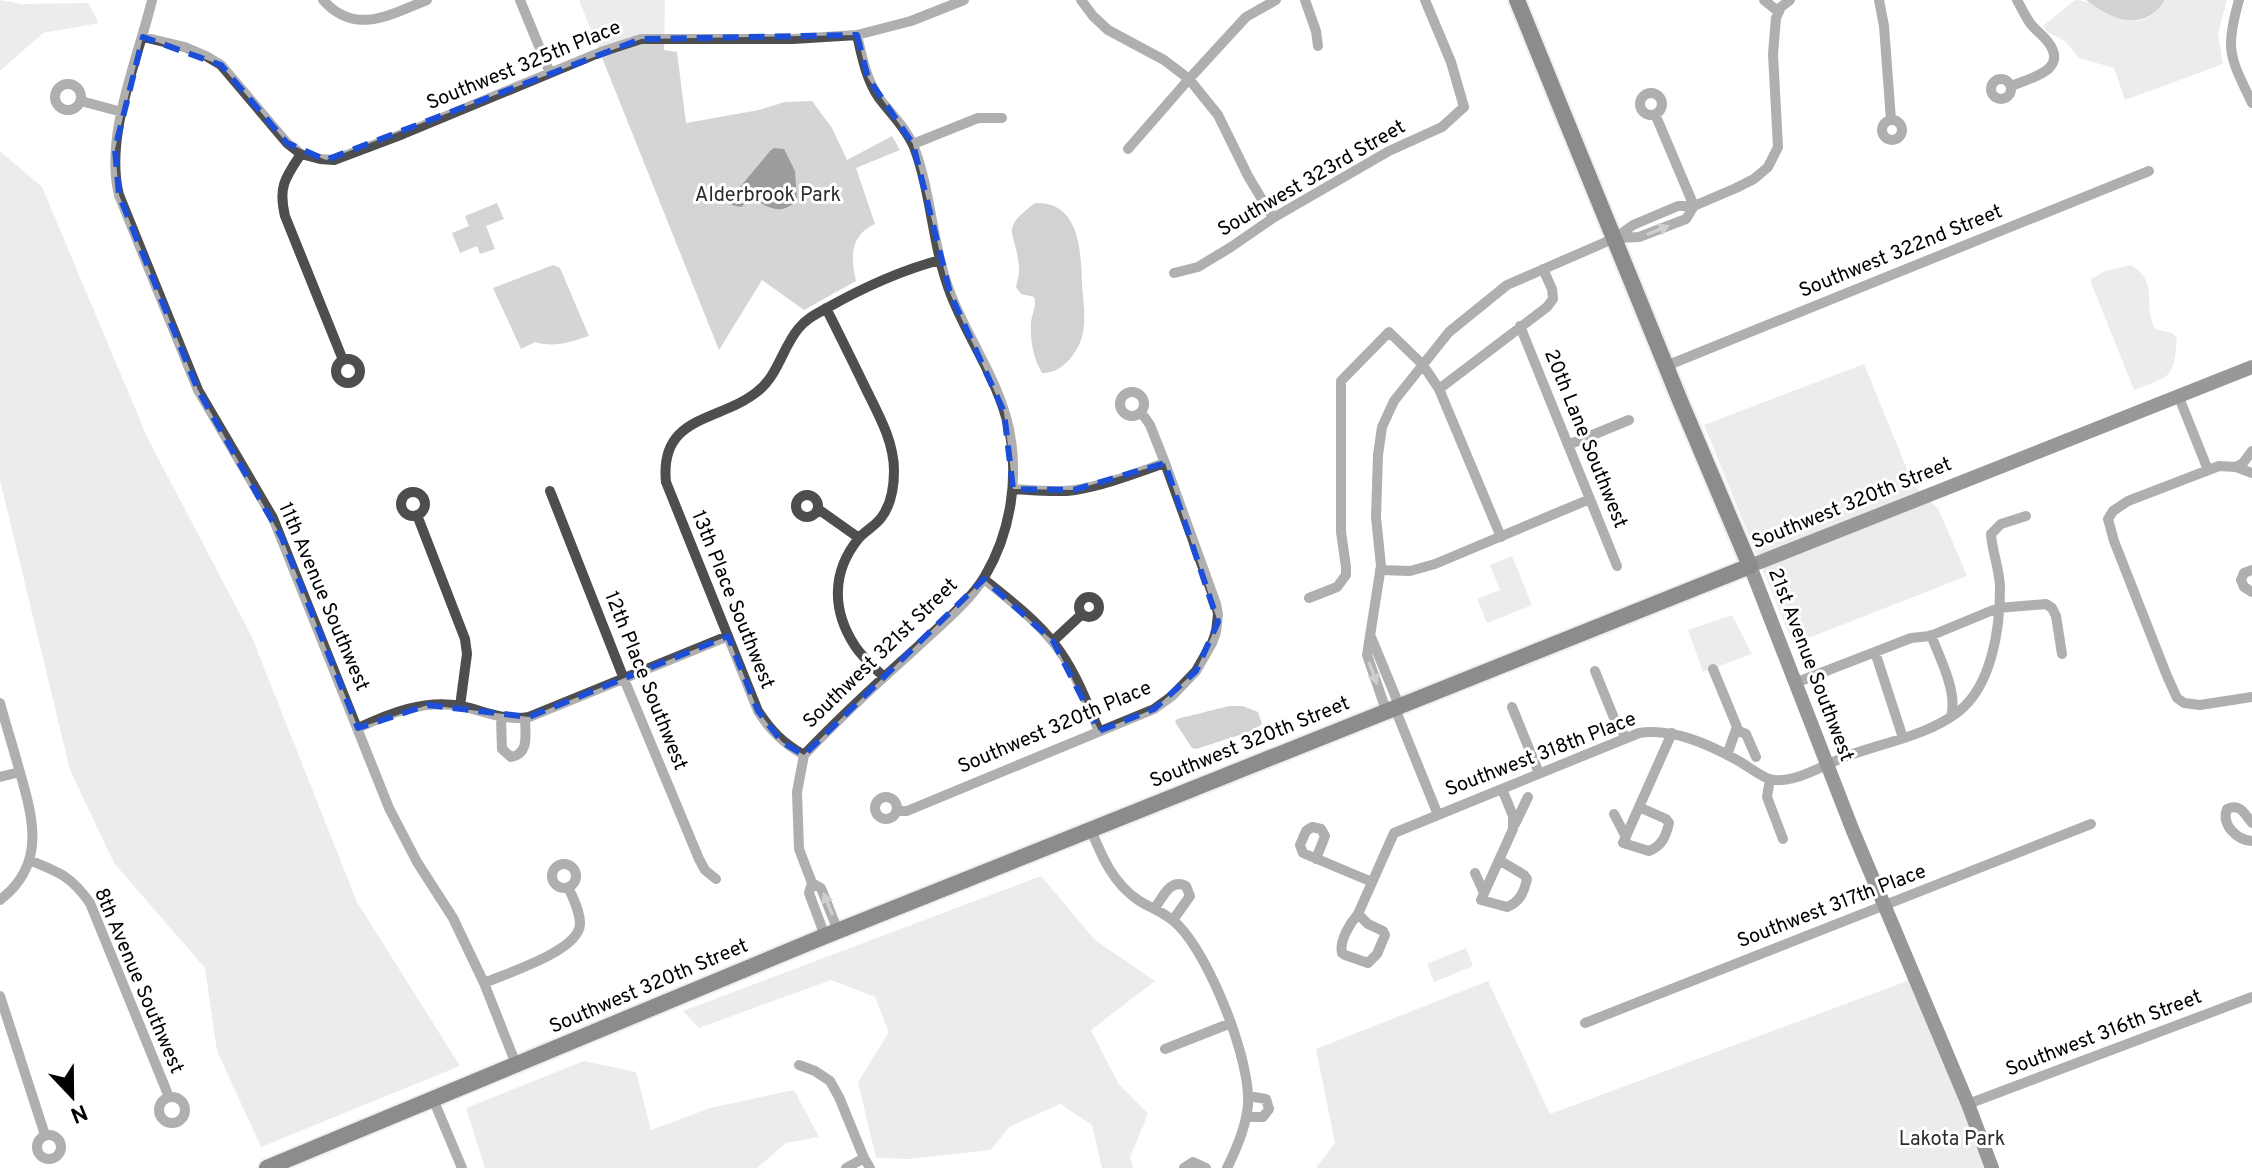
<svg xmlns="http://www.w3.org/2000/svg" width="2252" height="1168" font-family="Overpass,sans-serif">
  <style>
    .green { fill: #d5d5d5 }
    .water { fill: #9c9c9c }
    .lines { fill: none; stroke-linecap: round; stroke-linejoin: round }
    .primary-casing { stroke: #dbdbdb; stroke-width: 20 }
    .street { stroke: #4e4e4e; stroke-width: 10 }
    .secondary { stroke: #1b1b1b; stroke-width: 14 }
    .primary { stroke: #000; stroke-width: 16 }
    .oneway { fill: #959595 }
    .marked { fill: none; stroke: #1d4ed8; stroke-width: 6; stroke-dasharray: 16 10; stroke-linejoin: round }
    .labels { text-anchor: middle; dominant-baseline: central; stroke-width: 6; stroke-linejoin: round; paint-order: stroke }
    .street-label { font-size: 20px; fill: #000; stroke: #fff }
    .park-label { font-size: 20px; fill: #2c2c2c; stroke: #fff }
  </style>
  <rect width="100%" height="100%" fill="#fff"/>
  <path class="green" d="M0,0l21,4 67,-1 11,20 -56,10 -43,38z
    M579,0h86l-1,50 13,2 9,71 73,-13 26,-8 27,-1 20,27 15,32 45,-24 8,14 -44,18 19,56c-26,12 -24,34 -19,57l-52,29 -42,-30 -43,70z
    M2075,0c34,0 57,48 90,0h62l-9,33 5,31 -98,36 -11,-32 -35,-10 -14,-17 -18,-9 -4,-6z
    M0,151l42,36 106,252 103,196 106,267 103,164 -199,81 -44,-96 -12,-83 -91,-105 -44,-93 -70,-290z
    M497,203l7,16 -18,7 9,23 -15,5 -3,-8 -17,7 -8,-20 17,-7 -4,-10z
    M553,265l7,3 29,68c-18,6 -35,12 -54,6l-14,7 -28,-61z
    M2131,265c29,18 11,39 24,64l17,4 5,5c-4,42 -5,37 -43,52l-44,-110 15,-9z
    M1864,364l49,120 26,26 28,66 -174,68 -89,-219z
    M1512,556l20,49 -45,18 -10,-24 23,-9 -10,-25z
    M1732,615l20,39 -49,18 -15,-42z
    M1041,876l54,64 60,41 -64,49 27,53 30,31 -18,43 3,11h-31l-10,-43 -32,-21 -51,23 -18,23 -82,9 -33,-1 -18,-76 31,-50 -14,-35 -44,-17 -132,48 -16,-17z
    M1466,948l7,18 -39,16 -7,-18z
    M1915,978l77,190h-676l19,-25 -19,-94 172,-68 62,133z
    M584,1061l52,11 15,58 59,-22 84,-18 25,47 -33,6 -29,25h-272l-19,-60z"/>
  <path class="water" d="M2086,0h79c-21,33 -52,21 -79,0z
    M774,148l10,1 11,22 2,29c-14,15 -27,9 -41,0l-8,1 -7,6 -9,-2 -2,-3 1,-4 39,-47z
    M1035,203c45,-2 46,49 47,81 1,15 4,34 1,49 -4,19 -21,41 -41,40 -9,-16 -12,-32 -11,-50 1,-10 6,-17 3,-26l-13,-3 -5,-7c1,-7 4,-13 3,-20 -3,-37 -21,-36 16,-64z
    M1229,706h14l15,6 4,12 -10,7 -56,18 -4,-1 -17,-26 2,-3z"/>
  <g class="lines">
    <defs>
      <path id="primary" d="M267,1168l558,-232 925,-370 -69,-163 -164,-403"/>
    </defs>
    <use href="#primary" class="primary-casing"/>
    <path class="street" d="M152,0c-14,59 -48,136 -33,195l79,195 75,128 116,290 28,54 36,56 31,65 32,81
      M323,0c32,36 66,15 104,0
      M520,0l30,73
      M1081,0l12,16 15,14 56,30 25,19 29,36 30,61 25,42
      M1305,0l11,31 2,15
      M1764,0l15,12
      M1879,0l5,26 7,94
      M2239,0c-4,14 -8,29 -8,44 0,20 13,41 21,59
      M143,37l42,10 21,9 15,9 66,78 14,11 19,5 14,1 69,-26 198,-82 40,-13h152l64,-4 54,-14 53,-21
      M1991 89a10 10 0 1 1 20 0a10 10 0 1 1-20 0Z
      M55 97a13 13 0 1 1 26 0a13 13 0 1 1-26 0Z
      M2011,86c20,-8 58,-16 37,-44 -5,-7 -13,-12 -18,-19 -5,-7 -9,-16 -13,-23
      M1640 104a11 11 0 1 1 22 0a11 11 0 1 1-22 0Z
      M81,101l41,11
      M1655,114l39,92
      M1882 130a10 10 0 1 1 20 0a10 10 0 1 1-20 0Z
      M913,144l65,-26h24
      M1128,149l61,-70 57,-62 30,-17
      M301,154c-16,24 -23,33 -16,62l58,144
      M1617,238l22,-1 47,-18 8,-13
      M1174,273l24,-6 33,-20 42,-29 116,-67 53,-24 22,-20 -13,-45 -26,-62
      M826,308c13,26 26,52 38,77 13,27 30,55 30,86 0,16 -3,34 -13,47 -6,8 -16,13 -22,20 -28,34 -27,73 -4,108 7,11 19,21 29,31
      M1520,326l97,240
      M336 371a12 12 0 1 1 24 0a12 12 0 1 1-24 0Z
      M1666,366l483,-195
      M1439,389l108,-82 6,-8 -1,-10 -9,-20
      M1120 404a12 12 0 1 1 24 0a12 12 0 1 1-24 0Z
      M2178,395l30,75
      M1568,445l61,-25
      M2236,467l7,-4 9,-12
      M2252,473l-16,-6 -17,-1 -91,35 -15,10 -5,8 6,22 53,135 10,22 7,5 16,2 52,-8
      M1013,489c21,1 42,4 62,1 31,-5 61,-17 90,-27
      M550,491l74,188 75,180 6,11 11,9
      M401 504a12 12 0 1 1 24 0a12 12 0 1 1-24 0Z
      M796 506a11 11 0 1 1 22 0a11 11 0 1 1-22 0Z
      M818,509l41,29
      M417,515l48,124 2,15 -7,52
      M1380,570l30,1 25,-7 155,-65
      M2252,570l-8,3 -3,7 3,7 8,5
      M984,579c23,19 50,39 69,63 21,26 33,58 46,89
      M1079 607a10 10 0 1 1 20 0a10 10 0 1 1-20 0Z
      M1309,598l28,-11 9,-12v-8l-5,-35v-151l48,-49 34,33 16,24 62,148
      M1931,635c9,24 27,57 20,82
      M1371,637l28,68
      M1053,641l29,-27
      M1875,652l28,86
      M1713,669l24,58 -10,28
      M1595,671l19,47 5,5 6,15
      M1795,683l116,-45 19,-2 68,-28 48,-4 6,4 4,8 6,38
      M0,703c6,22 13,44 19,66 14,49 28,95 -19,131
      M1394,706l44,109
      M1512,707l27,66
      M1386,710l-19,-55 14,-89 -5,-49 2,-62 4,-28 12,-26 55,-69 58,-47 108,-47 18,-13 45,-19h16l42,-18 18,-9 14,-12 10,-20 -5,-93 3,-36 5,-11 9,-7
      M501,718l1,31 9,8c19,-3 14,-24 14,-39
      M358,728c32,-15 67,-29 103,-22 24,5 42,15 68,11l199,-81
      M1736,730l10,4 10,23
      M804,755c35,-37 72,-71 110,-105 22,-21 56,-48 71,-74 26,-44 34,-98 24,-147 -10,-48 -41,-90 -58,-134 -19,-48 -19,-100 -37,-148 -8,-19 -23,-33 -35,-49 -13,-19 -17,-41 -22,-63
      M804,755c-21,-12 -33,-24 -46,-44l-92,-229c-7,-68 55,-60 92,-91 20,-16 24,-42 40,-62 8,-10 18,-15 29,-21 37,-21 72,-37 113,-48
      M804,755l-7,37 2,57 13,34 -3,10 16,43
      M0,777l20,-5
      M1770,779l-3,18 16,42
      M875 808a11 11 0 1 1 22 0a11 11 0 1 1-22 0Z
      M1639,807l27,12 3,4c-3,13 -7,23 -20,28l-26,-8 49,-110
      M897,811h10l247,-102 18,-13 24,-25 16,-28 4,-11 2,-18 -2,-10 -51,-141 -15,-38 -9,-13
      M1614,814l12,23
      M2252,823c-8,-10 -12,-20 -25,-14 -6,16 10,31 25,32
      M1515,824l13,-27
      M1091,830c11,27 22,53 47,70 14,9 29,13 41,26 31,32 72,134 69,179 -2,22 -11,43 -21,63
      M1316,859l9,-23 -4,-7 -9,-2 -6,4 -6,14 3,8 69,29
      M29,860c30,12 42,16 61,43l79,194
      M1499,860l25,15 3,4c-3,13 -7,23 -20,28l-26,-7 32,-71v-13l-11,-27
      M552 876a12 12 0 1 1 24 0a12 12 0 1 1-24 0Z
      M1475,873l9,20
      M812,883l9,5 17,43
      M1155,908c8,-11 15,-30 31,-22l4,10 -17,24
      M1358,914l10,10 15,7 2,4 -8,19 -9,9 -23,-8 -3,-2c-3,-12 8,-30 16,-39l36,-81 245,-100c34,-5 69,11 98,27 11,6 21,15 32,19 24,7 59,-17 81,-24 36,-13 78,-20 108,-43 34,-26 42,-84 42,-124 0,-18 -8,-36 -9,-54l10,-10 25,-8
      M484,983c23,-10 95,-32 96,-59 0,-13 -7,-26 -12,-37
      M0,996l45,139
      M1585,1023l506,-199
      M1165,1049l66,-26
      M799,1065l16,6 15,10 9,16 25,61 6,10
      M159 1110a13 13 0 1 1 26 0a13 13 0 1 1-26 0Z
      M433,1099l29,69
      M1968,1104l284,-107
      M1246,1117h17l6,-8 -3,-10 -18,-3
      M37 1147a12 12 0 1 1 24 0a12 12 0 1 1-24 0Z
      M846,1168l18,-10
      M1184,1168l9,-6 13,6"/>
    <path class="secondary" d="M1992,1168l-24,-64 -115,-273 -103,-265 502,-199"/>
    <use href="#primary" class="primary"/>
  </g>
  <defs><path id="oneway-solid" d="M-6-.8H1V-3.2L6.5 0L1 3.2V.8H-6Z" transform="scale(2)"/></defs>
  <g class="oneway">
    <use href="#oneway-solid" transform="translate(1658 230) rotate(-22)"/>
    <use href="#oneway-solid" transform="translate(1373 673) rotate(70)"/>
    <use href="#oneway-solid" transform="translate(828 904) rotate(-112)"/>
  </g>
  <path d="M0 0H2252V1168H0ZM857,35l11,43 45,66 37,149 54,119 9,77 61,1 91,-27 53,159 -22,49 -42,38 -55,22 -46,-90 -69,-62 -180,176 -22,-13 -24,-31 -30,-75 -199,81 -101,-12 -70,23 -76,-190 -84,-148 -79,-195 -4,-46 28,-112 78,28 66,78 39,17 315,-121z" fill="#fff" fill-opacity=".55" fill-rule="evenodd"/>
  <path class="marked" d="M857,35l11,43 45,66 37,149 54,119 9,77 61,1 91,-27 53,159 -22,49 -42,38 -55,22 -46,-90 -69,-62 -180,176 -22,-13 -24,-31 -30,-75 -199,81 -101,-12 -70,23 -76,-190 -84,-148 -79,-195 -4,-46 28,-112 78,28 66,78 39,17 315,-121z"/>
  <g class="labels">
    <g class="street-label">
      <text transform="translate(524 66) rotate(-22)">Southwest 325th Place</text>
      <text transform="translate(1312 179) rotate(-30)">Southwest 323rd Street</text>
      <text transform="translate(1901 252) rotate(-22)">Southwest 322nd Street</text>
      <text transform="translate(1585 439) rotate(68)">20th Lane Southwest</text>
      <text transform="translate(1852 504) rotate(-22)">Southwest 320th Street</text>
      <text transform="translate(323 597) rotate(67)">11th Avenue Southwest</text>
      <text transform="translate(732 600) rotate(68)">13th Place Southwest</text>
      <text transform="translate(881 654) rotate(-44)">Southwest 321st Street</text>
      <text transform="translate(1810 665) rotate(69)">21st Avenue Southwest</text>
      <text transform="translate(645 681) rotate(68)">12th Place Southwest</text>
      <text transform="translate(1055 728) rotate(-23)">Southwest 320th Place</text>
      <text transform="translate(1250 743) rotate(-22)">Southwest 320th Street</text>
      <text transform="translate(1541 755) rotate(-21)">Southwest 318th Place</text>
      <text transform="translate(1832 907) rotate(-21)">Southwest 317th Place</text>
      <text transform="translate(138 981) rotate(67)">8th Avenue Southwest</text>
      <text transform="translate(649 987) rotate(-23)">Southwest 320th Street</text>
      <text transform="translate(2104 1034) rotate(-21)">Southwest 316th Street</text>
    </g>
    <g class="park-label">
      <text x="768" y="196">Alderbrook Park</text>
      <text x="1952" y="1140">Lakota Park</text>
    </g>
  </g>
  <g transform="translate(72 1096) rotate(158)" stroke="#ffffff" stroke-width="6" paint-order="stroke">
  <path d="M0-6L14 30L0 20L-14 30Z" fill="#000000"/>
  <text y="-12" font-size="22" font-weight="bold" text-anchor="middle" fill="#000000">N</text>
  </g>
</svg>
